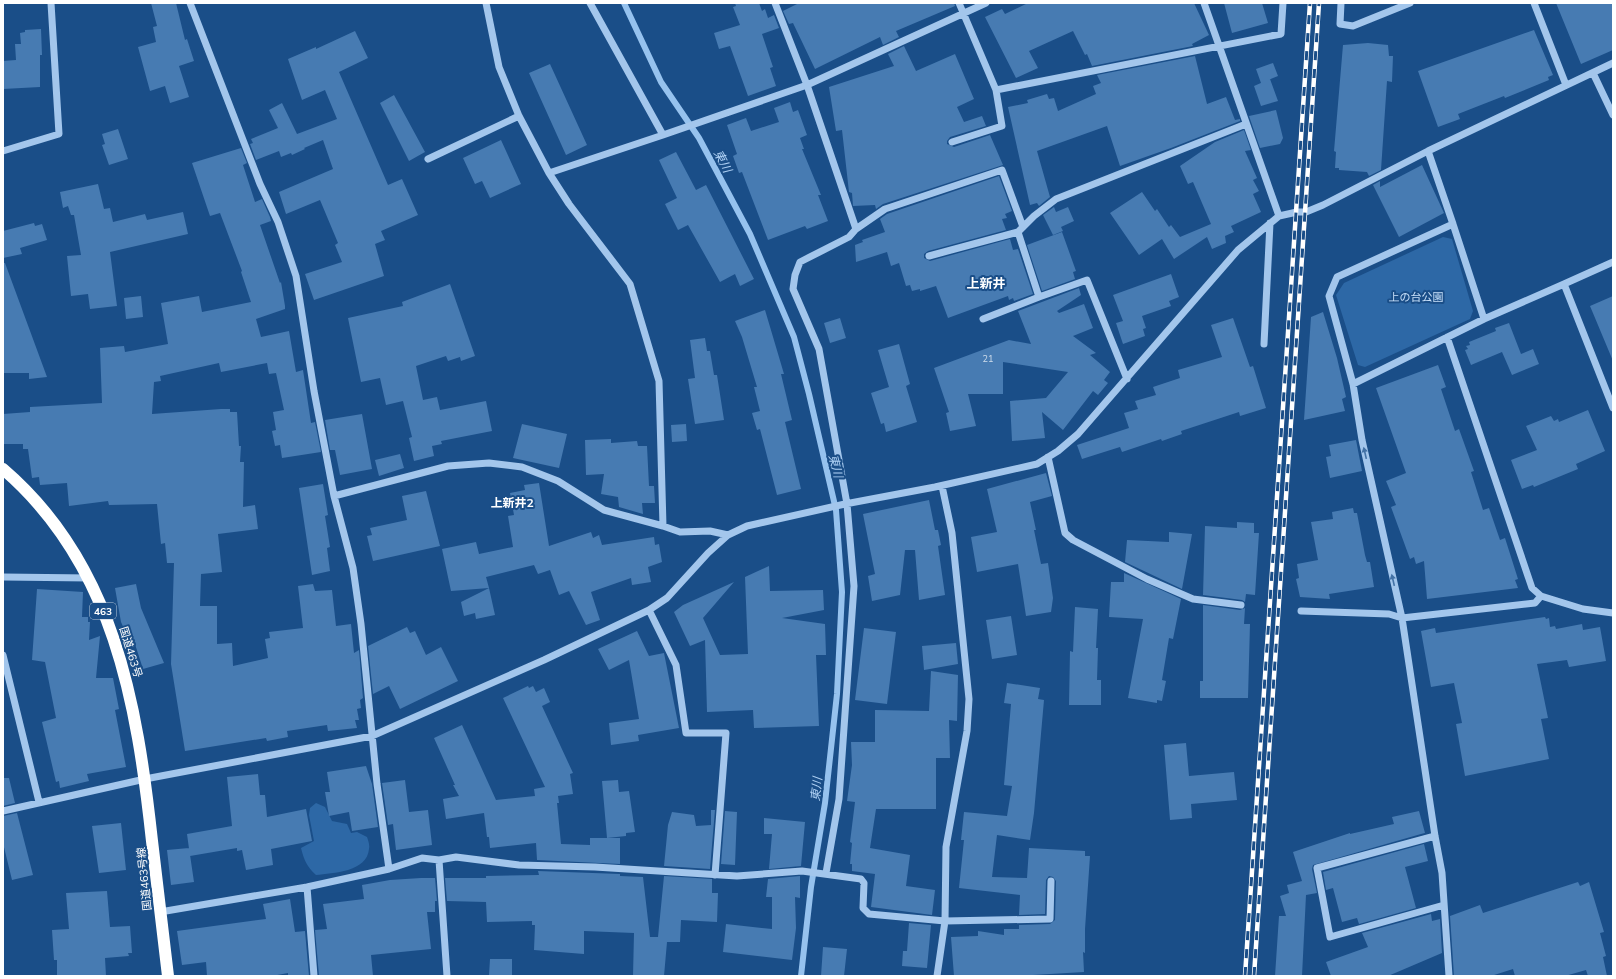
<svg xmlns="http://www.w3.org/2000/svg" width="1616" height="979" font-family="Mulish,'Noto Sans JP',sans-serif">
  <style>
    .green { fill: #2d68a6 }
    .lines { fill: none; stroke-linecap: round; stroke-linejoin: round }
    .stream { stroke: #96c2ee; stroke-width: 6 }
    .building { fill: #477bb2 }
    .minor { stroke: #a3c6ec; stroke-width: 7 }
    .highway { stroke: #fff; stroke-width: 12 }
    .rail-casing { stroke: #fff; stroke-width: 4.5 }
    .rail { stroke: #1a4e88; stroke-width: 3; stroke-dasharray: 9; stroke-linecap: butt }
    .oneway { fill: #4372a6 }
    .labels { text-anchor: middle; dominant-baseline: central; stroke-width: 4; stroke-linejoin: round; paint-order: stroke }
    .number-label { font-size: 9px; fill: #d1deec }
    .shield { fill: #1a4e88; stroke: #bacadb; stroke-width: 1 }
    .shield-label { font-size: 10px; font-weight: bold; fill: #fff }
    .park-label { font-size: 11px; fill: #c8e0f9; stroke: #1a4e88 }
    .street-label { font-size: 11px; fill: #fff; stroke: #1a4e88 }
    .water-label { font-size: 12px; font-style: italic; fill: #aed0f4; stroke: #1a4e88 }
    .neighbourhood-label { font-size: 12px; font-weight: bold; fill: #fff; stroke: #1a4e88 }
    .quarter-label { font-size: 13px; font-weight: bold; fill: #fff; stroke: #1a4e88 }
  </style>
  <rect width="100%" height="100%" fill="#1a4e88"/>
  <path class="green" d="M1443,237l9,2 21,72 -3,8 -105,48 -7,-2 -22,-70 8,-12z
    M316,803l9,4 7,14 15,3 4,9 6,-1 10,5c1,3 3,8 2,12 -2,23 -36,24 -53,26 -9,-8 -12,-15 -15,-27l13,-7 -5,-26 1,-7z"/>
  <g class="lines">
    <path class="stream" d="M624,3l37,79 38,56 51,96 44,103 15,57 27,116 6,82 -5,102 -12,109 -14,84 -10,89"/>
  </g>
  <path class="building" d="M151,3h25l9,37 2,-1 7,22 -15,5 10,31 -19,6 -5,-17 -15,5 -12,-44 18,-5 -3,-15 4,-1z
    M735,3h24l3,8 3,-2 3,9 6,-3 5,13 -17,6 11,33 -3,1 6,18 -28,10 -18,-50 -11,3 -5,-16 26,-8 -7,-18 3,-1z
    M799,3h155l1,3 -59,25 3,6 -16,8 -3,-8 -65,32 -22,-46 -4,1 -6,-13z
    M1028,3h166l15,32 -17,9 1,2 -101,20 -5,-12 -2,1 -12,-24 -44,20 9,17 -22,10 -31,-61 17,-8 3,5z
    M1224,3h38l6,20 -36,10z
    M1556,3h57v47l-32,14z
    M41,29l1,26h-2v32l-37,2v-28l13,-1 -1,-16h6l-1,-11 5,-1v-2z
    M1534,30l19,45 -5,2 1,3 -44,18 -1,-2 -46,18 2,5 -22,8 -20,-56z
    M355,31l13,27 -29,14 49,113 14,-6 16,36 -37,16 4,9 -10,4 9,32 -70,24 -9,-26 37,-12 -7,-17 3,-2 -18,-43 -34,14 -7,-22 54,-23 -10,-29 -19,8 1,1 -13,6 -1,-2 -10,4 -2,-6 -23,9 -6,-16 3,-1 -2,-4 27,-11 -9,-18 13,-7 15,31 40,-15 -12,-29 -23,10 -14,-41 28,-12v2z
    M1368,43l20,2 1,11h4l-1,26 -5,-1 -6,89 -12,6 -2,-4 -28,-2v-2h-4l1,-16 -2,-1 9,-106z
    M904,46l12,25 39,-17 19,45 -17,8 7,15 18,-6 4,10 -36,11 -3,4v3l7,3 36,-12 13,30 -120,39 -7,5 -1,-4 -22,1 -1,-13 -3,-1 -7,-62 -6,1 -7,-44 65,-21 -6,-12z
    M1195,56l12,48 19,-7 9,23 5,-1v2l-69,27 -51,18 -13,-40 -70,25 13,46 -11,9 -2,-3 -7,2 -22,-98 20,-4 -1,-3 20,-6 2,5 5,-1 4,13 38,-17 -3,-8 8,-3 -4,-8z
    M1273,63l5,13 -17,7 -5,-14z
    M550,64l37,81 -21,10 -37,-82z
    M1270,79l8,22 -17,5 -7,-20z
    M394,95l31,57 -16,9 -29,-58z
    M790,102l3,10 5,-2 9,25 -7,3 4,11h-2l19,46h-3l10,26 -21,8 -2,-3 -37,14 -26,-68 -3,1 -6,-17 4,-2 -10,-29 19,-7 5,13 28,-9 -5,-14z
    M1276,110l7,28 -3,6 -20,4 -11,-32z
    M118,129l10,30 -19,6 -7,-20 3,-1 -3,-10z
    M1244,130l7,20 -6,1 12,27 -4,2 6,11 -6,3 8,18 -30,14 3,6 -9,4 1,7 -14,6 -5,-12 -33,22 -12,-20 -23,16 -29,-42 32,-21 13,19 2,-2 12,18 2,-2 9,12 31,-13 -18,-42 -5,2 -8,-18 35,-24z
    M501,140l20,44 -31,14 -8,-17 -7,3 -12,-26z
    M241,148l6,15 -4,2 12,37 7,-3 8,18 1,4 -11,4 20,58 1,-1 4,24v3l-29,10 5,18 28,-6 7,41 7,-2 8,53 4,-1 6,30 -39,6 -2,-13 -5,1 -3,-15 4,-1 -3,-18 11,-2 -8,-37 -7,1 -2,-11 -46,9 -2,-9 -59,13 1,5 -7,1 -2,32 69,-5h9v3h7l2,34h2l-1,16h4l-1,45 12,-2 3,24 -40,5 4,38 -21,2 -1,32h17v38l15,-1 1,23 35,-8 -3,-19 5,-1 -1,-6 34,-4 -5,-42 15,-2 2,7 17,-1 4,36 15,-2 3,29 5,-3 4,48 -3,2 1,8 -4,1 2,11h-4l2,8 -29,3 -1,-6 -40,6 1,6 -21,4 -1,-3 -81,13 -14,-87 3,-101h-7l-2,-20 -4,1 -4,-40 -48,1 -1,-4 -39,5 -2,-23 -27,2 -1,-8 -7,1 -4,-29h-5v-5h-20v-30l27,-2v-5l72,-4 -2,-55 24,-2 1,6 43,-8 -7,-41 38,-7 3,16 49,-10 -10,-30 1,-1 -22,-58 -10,3 -18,-53z
    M676,152l20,38 10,-5 48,94 -14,7 -5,-12 -15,8 -32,-57 -10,5 -13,-26 12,-6 -18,-38z
    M1422,165l22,48 -45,24 -26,-52 7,-4v6z
    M999,176l13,35 -7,3 2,4 -5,1 4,11 -78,21 -4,3v4l6,3 80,-22 3,11 5,-1 15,45 -19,7 -1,-3 -4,2 -1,-4 -60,22 -12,-32 -16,5v-2l-8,2 -2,-6 -4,1 -7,-23 -8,3 -4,-14 -31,10 -1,-17 8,-3 -1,-2 23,-8 -5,-13 7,-5z
    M98,184l6,25 6,-1 3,14 32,-8 2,6 36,-8 5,22 -78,18 7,54 -27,3 -2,-15 -17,2 -4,-40 14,-1 -7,-40h-3l-3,-9 -5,2 -3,-16z
    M1054,207l2,5 12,-5 6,14 -13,6 2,4 -10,4 -10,-20z
    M34,223l1,3 7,-2 5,16 -27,8 2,6 -19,4v-27z
    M1062,232l14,39 -3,1 2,7 -33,12 -15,-46z
    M3,263h2l42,114 -18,2v-6h-26z
    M1171,274l8,23 -10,4 2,5 -29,10 4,12 -3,1 2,7 -22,8 -7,-21 7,-2 -10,-26z
    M450,284l25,72 -14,5 -1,-4 -12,4 -2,-5 -30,10 7,34 14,-3 3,13 46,-9 6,30 -51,10 1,3 -10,2 2,10 -20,5 -5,-23 3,-1 -9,-36 -17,4 -6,-27 -19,4 -13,-64 55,-12 -1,-4z
    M1079,288l2,7 -24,16 2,2 25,-9 9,24 -20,8 23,17 -6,2 20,17 -6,8 4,3 -10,12 -5,-4 -30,39 -21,-18 3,26 -33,3 -2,-40 36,-3 22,-26 -65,-10v32h-35l8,32 -26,5 -4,-18 3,-1 -15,-44 75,-28 22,4 -13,-33z
    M141,296l2,21 -17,2 -2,-21z
    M1613,296v65l-23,-55z
    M765,310l19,64h-3l11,46 -7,2 16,67 -24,6 -17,-66 -3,1 -5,-17 8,-2 -6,-24h3l-15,-50 -7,-16z
    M1323,312l14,46 9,39 -4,2 3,12 -41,9 7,-103z
    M840,318l6,20 -16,5 -6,-20z
    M1233,318l17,49 3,-1 13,42 -26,8 -1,-4 -58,19 1,3 -20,7 -1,-2 -39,13 -2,-5 -38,12 -5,-14 52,-17 -5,-15 14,-4 -3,-8 21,-6 -3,-8 27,-9 -2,-8 44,-13 -11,-32z
    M1509,323l12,31 12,-5 6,15 -27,11 -10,-23 -31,13 -6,-15 3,-1 -2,-3 4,-1 -1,-3 27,-11 -1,-3z
    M705,338l2,13h3l4,24h3l7,45 -29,4 -7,-45 7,-1 -5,-38z
    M899,344l11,40 -4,2 11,36 -31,10 -2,-9 -3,1 -10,-31 18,-6 -11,-37z
    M1438,365l8,22 -5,2 14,42 4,-2 15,42 -3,1 12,38 6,-2 11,32 5,-2 13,41 -3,1 3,8 -91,11 -3,-38 -8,3 -2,-7 -4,2 -19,-52 5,-2 -10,-24 20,-8 -30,-85z
    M1588,410l17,41 -29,13 2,5 -44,18 -1,-2 -11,4 -11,-29 26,-10 -11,-24 25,-10 3,5 4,-2 1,3z
    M362,414l10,55 -32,6 -5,-25h-5l-5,-30z
    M522,424l45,10 -8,34 -46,-10z
    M686,424l1,17 -15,1 -1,-17z
    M611,439v4l26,-2 1,5h9l2,40h5l1,17h-13l1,11 -24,-7 -1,-10 -17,-3 3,-20 -18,1 -1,-35z
    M1356,440l6,31 -32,7 -4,-21 5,-1 -2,-11z
    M400,454l4,14 -25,8 -4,-16z
    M1046,473l6,23 -22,6 6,28h-2l7,34 7,-1 5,35 -2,14 -25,4 -8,-52 -41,8 -6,-35 26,-5 -10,-43z
    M539,483l10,63 42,-14 2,6 6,-3 3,10 52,-8 1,8 4,-1 3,18 -14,5 3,15 -19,3 -1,-7 -40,14 9,28 -14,5 -17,-34 -10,4 -9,-25 -12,4 -4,-9 -48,12 3,11 -38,3 -9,-42 34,-7 3,12 34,-7 -5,-31 6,-1 -4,-22 15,-3 -1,-5z
    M323,484l5,31 -3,1 5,31 -3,1 3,23 -18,4 -13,-87z
    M426,491l14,55 -67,15 -6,-25 5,-1 -2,-7 37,-8 -5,-24z
    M929,500l6,30h3l3,15 -3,1 7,49 -26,5 -4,-50h-10l-5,45 -28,6 -4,-25 7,-2 -12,-60z
    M1353,508l1,5h3l8,42 2,7h3l4,25 -45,7 1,5 -30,-2 -4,-18 3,-1 -2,-14 21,-4 -7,-38 22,-3 -1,-7z
    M1237,522l17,1v10h5l-4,62 -9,-1 -1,8 -3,-2 -39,-5 2,-69 32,2z
    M1169,532l23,2 -10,55 -57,-27 2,-22 42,2z
    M769,566l1,25 53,-1 1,20 -42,8 43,6 1,31h-10l3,71 -65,2 -1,-18 -46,2 -2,-72 -15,6 -16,-34 9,-7 51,-23 -31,36 17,37 28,-1 -3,-77z
    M1124,573l57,26 -8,40 -4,-1 -7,42 4,1 -4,20 -5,-1v3l-29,-5 15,-79 -34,-2 2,-35h13z
    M136,584l5,24 23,55 -21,6 -9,-28 -4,1 -9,-20 -6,-34z
    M489,588l6,27 -19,4 -1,-6 -11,3 -3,-14z
    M37,589l46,3 -1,25h6v5h2l-1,18 11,-4 -4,42h17l6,31 -4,1 11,57 -39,7 2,7 -29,7 -1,-7 -3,1 -14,-60 14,-4 -11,-56 -13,-2z
    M1203,605l37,5 5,-2 -1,16h6l-2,74h-48v-17h3z
    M1075,607l23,2 -2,39h2l-1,32h4v25h-32l1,-54 3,1z
    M1011,616l6,39 -25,4 -6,-39z
    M1545,617l1,2 3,-1 1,9 5,-1 1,3 26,-5 1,6 17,-3 6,34 -37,6 -2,-7 -30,4 11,54 -7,1 8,40 -84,17 -9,-52 6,-1 -8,-40 -23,4 -10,-56 14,-3 1,5z
    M407,627l3,6 5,-2 11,24 15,-8 17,34 -58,28 -11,-23 -16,8 -5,-48z
    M864,628l32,4 -9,72 -32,-4z
    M637,631l12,25 15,-3 15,75 -41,7 1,6 -28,4 -2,-22 30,-4 -10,-59 -20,10 -11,-21z
    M956,643l2,21 -34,6 -2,-24z
    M931,671l27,4 -1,46 -8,-1 1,38h-14v51h-60l-6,39 40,7 -4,31 29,4 -3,25 -61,-8 4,-33 -23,-3v-7h-2l2,-21 -2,-1 5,-40 -8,-1 5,-36 -1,-23h24v-32l54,1z
    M1007,683l33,5 -2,11 6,1 -10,113 -4,27 -33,-5 -5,42 35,1 2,-30 56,3v5h5l-5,73v24l-2,-1 1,20 -68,4h-62l-3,-39 27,-1v-5l26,4v-6h15v-4l31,-1 5,-4 1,-39 -3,-4 -4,-1 -3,4 -1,34 -26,1 1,-20 -61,-7 5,-48h-3l3,-28 43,4 5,-30 -8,-1 7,-81 -7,-1z
    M528,686l1,2 4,-2 3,6 8,-4 6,14 -8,4 31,67 -3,1 3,20 -15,2 1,7h-2l4,41 29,1v-7h30v26l-83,-4 -1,-17 -46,5 -1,-11h-2l-3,-24 -38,6 -3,-20 16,-3 -6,-11h2l-21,-47 28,-13 34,75 39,-4 -1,-7 11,-2 -42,-89z
    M1186,743l3,33 45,-4 3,28 -46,4 1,14 -22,2 -6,-75z
    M366,766l6,18 6,43 -26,4 -3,-19 -20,4 -4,-24h5l-3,-20z
    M258,774l2,21h5l2,22 39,-8 6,32 -41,8 2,16 -27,5 -4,-20 -5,1v-3l-47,8 -3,-22 45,-8 -5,-49z
    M3,778h6l6,25 -12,3z
    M405,780l4,32 19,-2 4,35 -36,5 -3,-26 -5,1 -6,-42z
    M618,780l1,12 10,-1 6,41 -9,1v3l-19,2 -5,-57z
    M711,810h4l-5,59 -46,-3 4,-41 4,-13 22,3 2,11 15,-1z
    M725,811l12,1 -2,53 -14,-1z
    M1419,811l6,22 -4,1 -108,31 -1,4 5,24 -11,2 -4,81h-27l4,-60h7l-6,-20 9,-3 -2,-8 15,-4 -9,-29 57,-19v1l44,-10 -2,-7z
    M17,813l16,62 -21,5 -9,-37v-27z
    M764,818l41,4 -4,44 -32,3 3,-35h-8z
    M121,823l5,47 -27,3 -7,-47z
    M1424,844l4,17 -23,6 11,41 -57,16 -2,-6 -15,4 -9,-34 -7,2 -3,-18z
    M189,848l5,34 -23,3 -4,-35z
    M538,871l82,3v2l23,1 7,60h8l6,-61 48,3v14h6l-1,29 -36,-2 -1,22h-13l-3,34h-31l1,-43 -50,-2v23l-50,-4 1,-25h-3v-4l-45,1 -1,-20 -39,-1 -2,-23h41v-2l53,-1z
    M800,876v22l-5,-1 1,31 -4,32 -69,-8 3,-28 46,5v-32h-6l2,-18z
    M421,878h14l2,23h-2v11h-8l4,37 -60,6 2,21h-54l-4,-46 12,-1 -4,-25 41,-5 -2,-14 28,-5z
    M1578,882l2,4 9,-4 15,50 -4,1 6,23 -3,1 4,19h-19l-2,-6 -21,6h-50l-2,-7 -22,7h-37l-4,-60 30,-11 3,8z
    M107,891l3,36 20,-1 2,27h-4l1,3 -24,2 1,18h-49v-16h-3l-2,-30 17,-1 -3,-36z
    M290,899l5,33 10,-1 4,45h-21v-3l-16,3h-65l-1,-14 -24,3 -5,-34 89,-12 -3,-15z
    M1431,914l1,7 8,-2 2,34 -54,23h-57l-5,-14 42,-15 -6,-14z
    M909,923l22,2 -4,43 -25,-2 1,-15h4z
    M823,947l24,2 -3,27h-23z
    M490,959h22v17h-23z"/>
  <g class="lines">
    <path class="minor" d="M190,3l70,181 18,38 18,54 18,115 20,105 19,72 8,56 16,160 12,85 33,-11 17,2 17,-3 63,8 76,2 142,9 65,-5 59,8 3,4 -1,25 6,6 76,7 1,-74 21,-116 2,-32 -17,-166 -10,-47
      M486,3l13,64 20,49 30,57 20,31 61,80 29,97 4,145 17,6 30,-1 18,4
      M775,3l32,82 49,144 -7,8 -49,25 -5,13 -2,14 26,60 28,155 7,82 -15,213 -13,74
      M959,3l37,87 285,-56 2,-31
      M1204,3l75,213
      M1341,3l-1,21 13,2 57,-23
      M1534,3l32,82
      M1593,73l20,42
      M663,135l144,-50 179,-82
      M952,142l50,-16 -6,-36
      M3,151l56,-17 -8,-131
      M1428,151l25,73 -116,53 -8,19 24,88 9,56 40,178 33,218 7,37 7,103
      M428,159l91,-43
      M549,173l114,-38 -73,-132
      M1453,224l31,95
      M856,229l29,-20 117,-39 21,57
      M1018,232l21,65 48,-17 40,99
      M929,256l89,-24 16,-16 22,-17 190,-75
      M1613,262l-49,22 49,124
      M983,319l56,-22
      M1264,344l6,-121
      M1353,384l131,-65 80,-35
      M1048,457l17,76 8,7 74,39 46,20 48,6
      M334,496l114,-30 41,-3 33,4 36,14 46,29 59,16
      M3,577l86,1
      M1541,596l42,13 30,4
      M649,610l27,55 10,68h40l-11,142
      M1301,611l88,3 13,4 133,-15 6,-7 -9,-8 -85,-251
      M3,655l36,147
      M3,811l142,-32 227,-43 172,-76 105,-50 18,-12 41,-45 20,-18 19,-9 98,-22 90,-17 102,-23 21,-13 20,-17 160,-184 41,-34 18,-4h9l17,-7 105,-54 185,-88
      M1435,836l-118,32 13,69 114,-32
      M439,860l8,116
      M307,887l7,89
      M160,912l147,-25 82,-18
      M937,976l8,-55 105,-2 1,-38"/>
    <path class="highway" d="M3,469c111,95 134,234 149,372 5,45 11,90 16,135"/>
    <defs>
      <path id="rail" d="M1245,976l65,-973
        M1254,976l65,-973"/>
    </defs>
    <use href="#rail" class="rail-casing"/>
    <use href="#rail" class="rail"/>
  </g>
  <defs><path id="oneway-solid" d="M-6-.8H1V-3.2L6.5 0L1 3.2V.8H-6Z"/></defs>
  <g class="oneway">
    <use href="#oneway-solid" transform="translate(1365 453) rotate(-103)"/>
    <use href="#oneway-solid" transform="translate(1393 580) rotate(-103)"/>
  </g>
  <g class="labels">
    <g class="number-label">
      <text x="988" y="358">21</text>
    </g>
    <rect class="shield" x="90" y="603" width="26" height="16" rx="3"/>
    <g class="shield-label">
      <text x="103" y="611">463</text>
    </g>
    <g class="park-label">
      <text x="1416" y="297">上の台公園</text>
    </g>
    <g class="street-label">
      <text transform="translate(131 652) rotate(73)">国道463号</text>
      <text transform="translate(144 879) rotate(-96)">国道463号線</text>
    </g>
    <g class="water-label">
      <text transform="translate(723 161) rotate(62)">東川</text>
      <text transform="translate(836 466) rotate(76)">東川</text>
      <text transform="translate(816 789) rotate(-84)">東川</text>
    </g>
    <g class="neighbourhood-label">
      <text x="512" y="502">上新井2</text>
    </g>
    <g class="quarter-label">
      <text x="986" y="283">上新井</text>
    </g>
  </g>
  <rect width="1616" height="979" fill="none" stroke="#ffffff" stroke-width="8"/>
</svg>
